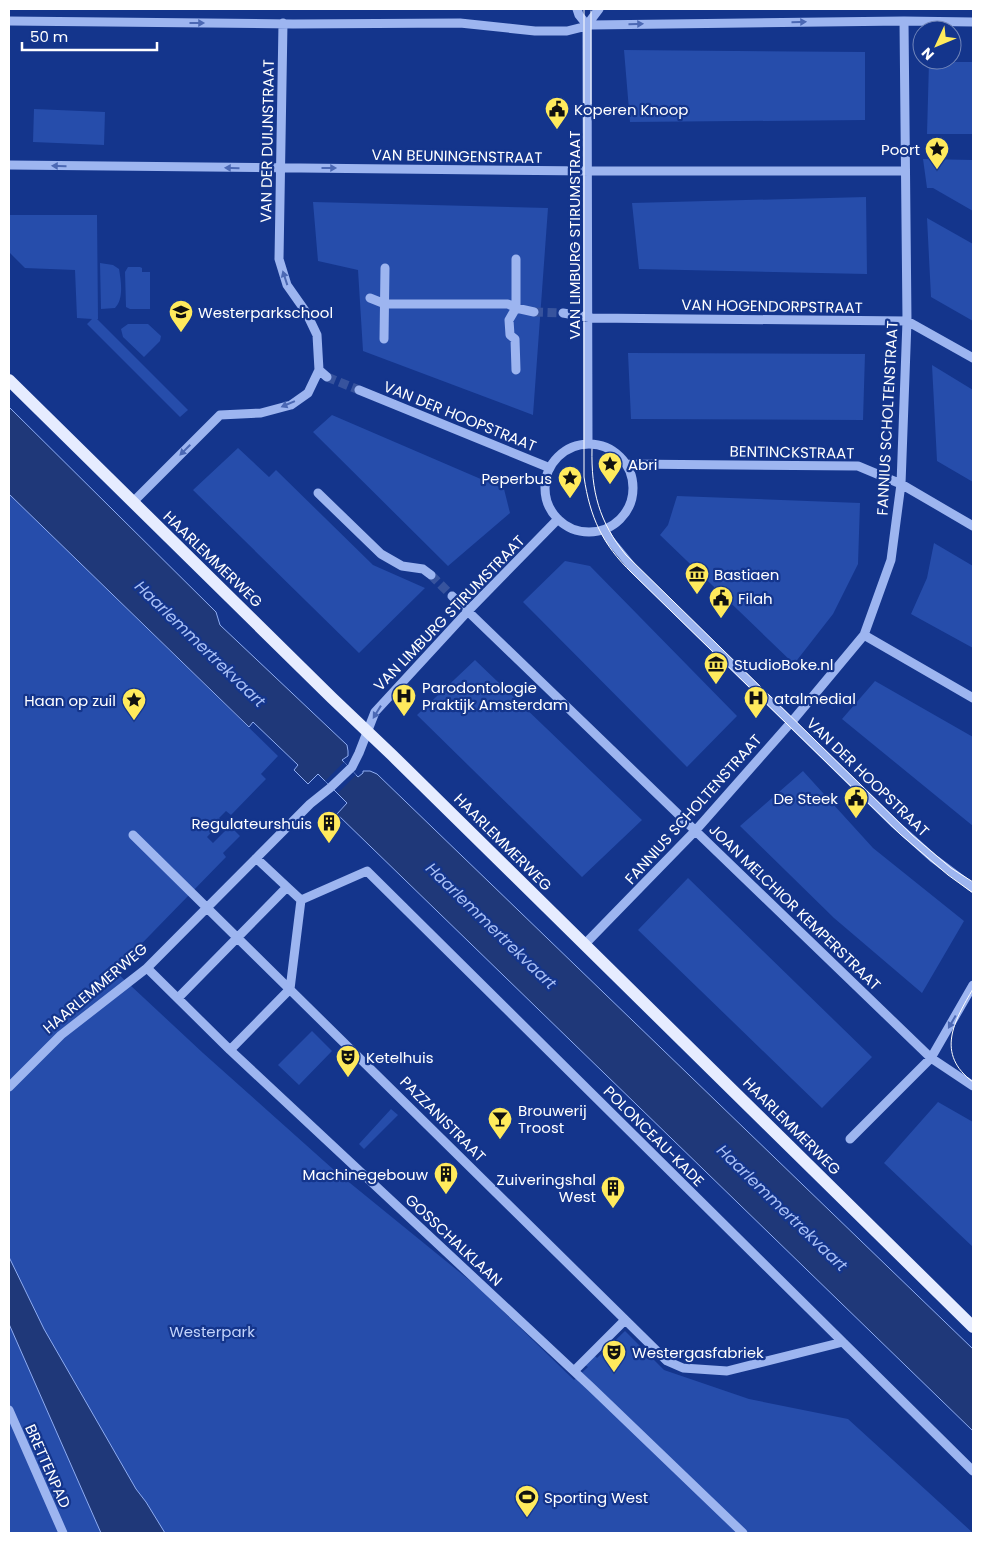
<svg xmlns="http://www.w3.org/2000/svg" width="982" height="1542" font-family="Poppins,sans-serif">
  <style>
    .green { fill: #264dab }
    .water { fill: #1f3879; stroke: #8fadf3 }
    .pier { fill: #14358c }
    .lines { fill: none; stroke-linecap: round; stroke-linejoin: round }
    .minor-tunnel { stroke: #37539d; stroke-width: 9; stroke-dasharray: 9 4.5; stroke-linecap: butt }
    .minor { stroke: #9db5f0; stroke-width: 9 }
    .major { stroke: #e6ecff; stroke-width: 12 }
    .tram { stroke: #fff; stroke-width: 1 }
    .oneway { fill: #4b68b4 }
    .labels { text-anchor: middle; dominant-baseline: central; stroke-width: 4.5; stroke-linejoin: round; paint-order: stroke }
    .poi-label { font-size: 15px; fill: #fff; stroke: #14358c; text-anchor: start }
    .street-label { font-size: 15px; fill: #fff; stroke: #14358c }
    .park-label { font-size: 15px; fill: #c3d4fc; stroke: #14358c }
    .water-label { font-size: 16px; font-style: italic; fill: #a9c0f7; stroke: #14358c }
  </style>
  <rect width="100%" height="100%" fill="#14358c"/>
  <path class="green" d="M624,50l241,2v68l-235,2z
    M929,62h44v72h-46z
    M34,109l71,3 -1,33 -71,-3z
    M923,159l50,1v51l-40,-23h-6z
    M866,197l1,77 -228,-5 -7,-66z
    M313,202l235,6 -15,207 -170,-64 -5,-81 -40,-9z
    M9,215h88l1,104h-1l91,91 -8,7 -93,-93 5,-5 -15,-1 -2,-48 -50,-2 -16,-16z
    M927,218l46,26v77l-42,-24z
    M100,263l13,2 6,4c2,12 5,30 -4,39l-14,1z
    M128,267h12l2,1v4h8v37h-20l-4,-2 -1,-35z
    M128,324h20l13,12 -1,5 -16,16 -21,-20 -2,-8z
    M628,353l237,1 -2,66 -232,-1z
    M932,365l41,25v92l-36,-21z
    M332,415l172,74 6,24 -62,53 -135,-134z
    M238,448l31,29 7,-7 97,95 52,23 -66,65 -166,-163z
    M9,494l269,262 -17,18 5,5 -35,36 -5,-4 -7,7 3,3 -15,16 6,6 17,-17 10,10 -17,17 3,4 -111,114 88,82 131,117 145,118 95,92 14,-13 -3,-2 9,-10 3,3 28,-27 39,39 85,29 99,20 125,114h-964z
    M677,496l183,7 -2,61 -25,50 -39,50 -134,-129 8,-10z
    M934,543l39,23v82l-62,-34 16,-36z
    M565,561l25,5 147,150 -50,51 -164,-165z
    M475,660l167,160 -60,57 -165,-162z
    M875,681l98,56v89l-131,-107z
    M803,771l70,77 91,73 -42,72 -88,-75 -94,-92z
    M688,878l184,179 -50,51 -184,-178z
    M312,1031l20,20 -33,34 -21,-20z
    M938,1102l35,20v125l-89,-84z
    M391,1109l7,6 -34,34 -5,-5z"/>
  <path class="water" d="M9,407l207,205 4,13 127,120 1,6v5l-6,4 16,17 5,-4v-2h7l7,3 596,575v82l-636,-617 10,-11 -29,-29 -10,10 -14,-14 4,-5 -45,-43 -4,5 -240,-233z
    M9,1257l35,72 92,160 10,13 19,31h-64l-92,-209z"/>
  <path class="pier" d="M344,762l12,13 -18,18 -13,-12z"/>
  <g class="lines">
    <path class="minor-tunnel" d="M534,312l29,1
      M327,377l32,13
      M431,575l21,21"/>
    <path class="minor" d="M577,9l2,6 8,10
      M9,21l284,3 167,-1 75,8h32l24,-6 313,-4 69,1
      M9,165l582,6h313
      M516,259v49l-7,12 1,15 5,4 1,31
      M370,298l15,6h123l8,4 18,4
      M563,313l29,5 315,3 66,37
      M384,339l1,-71
      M319,370l8,7
      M359,390l191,78
      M588,444l-1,-419 12,-16
      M545 488a44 44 0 1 1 88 0a44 44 0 1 1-88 0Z
      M626,464l232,2 43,18 72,42
      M318,493l63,61 21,12 21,3 8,6
      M133,502l87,-87 41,-2 30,-8 17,-12 11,-23 -2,-35 -11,-23 -19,-27 -8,-26 4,-236
      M604,530l6,10 23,28 262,256 38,34 40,30
      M452,596l479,462 42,28
      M864,635l109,63
      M133,835l534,526 16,7 44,3 116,-29
      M301,900l66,-29 606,600
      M584,945l112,-115 98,-111 70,-84 27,-75 10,-76 6,-163 -3,-300
      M147,968l83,82 361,337 152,146
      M178,998l109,-111 -31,-29
      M230,1050l60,-61 11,-89 -14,-13
      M9,1087l52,-52 86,-67 163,-164 20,-16 22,-21 7,-14 16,-41 93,-101 90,-92
      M850,1139l81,-81 42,-73
      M574,1371l51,-51
      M9,1410l54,123"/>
    <path class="major" d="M9,380l323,318 60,57 581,572"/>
    <path class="tram" d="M584,9v468c6,40 18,67 48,96l268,261 48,41 25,18
      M591,11v93
      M592,449c-1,42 7,73 34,106l286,280 39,33 22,14
      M973,989c-19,32 -38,65 0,93"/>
  </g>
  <defs><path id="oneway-solid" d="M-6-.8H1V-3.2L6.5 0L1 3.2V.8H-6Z" transform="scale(1.25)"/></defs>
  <g class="oneway">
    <use href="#oneway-solid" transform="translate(799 22) rotate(-1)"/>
    <use href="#oneway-solid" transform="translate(197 23)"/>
    <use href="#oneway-solid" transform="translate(636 24) rotate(-1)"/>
    <use href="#oneway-solid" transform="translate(59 166) rotate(-179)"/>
    <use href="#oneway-solid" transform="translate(232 168) rotate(-179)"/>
    <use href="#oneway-solid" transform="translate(329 168)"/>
    <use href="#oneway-solid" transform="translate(285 278) rotate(-108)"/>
    <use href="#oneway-solid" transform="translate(288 404) rotate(157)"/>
    <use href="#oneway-solid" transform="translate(185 450) rotate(135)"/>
    <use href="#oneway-solid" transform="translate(377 712) rotate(122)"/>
    <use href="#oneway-solid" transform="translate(952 1022) rotate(120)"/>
  </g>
  <defs>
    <symbol id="civic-pin" viewBox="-11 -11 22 30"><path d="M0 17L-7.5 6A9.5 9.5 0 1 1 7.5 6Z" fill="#ffea5c" stroke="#14358c"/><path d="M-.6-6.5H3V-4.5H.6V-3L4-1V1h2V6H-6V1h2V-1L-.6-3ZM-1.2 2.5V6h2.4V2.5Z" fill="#111"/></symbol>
    <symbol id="sight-pin" viewBox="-11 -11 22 30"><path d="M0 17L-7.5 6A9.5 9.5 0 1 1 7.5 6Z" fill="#ffea5c" stroke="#14358c"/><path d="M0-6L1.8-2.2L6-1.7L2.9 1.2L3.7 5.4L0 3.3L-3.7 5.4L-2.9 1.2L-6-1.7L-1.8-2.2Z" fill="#111"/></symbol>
    <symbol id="school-pin" viewBox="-11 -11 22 30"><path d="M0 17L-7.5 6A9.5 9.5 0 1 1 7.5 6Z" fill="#ffea5c" stroke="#14358c"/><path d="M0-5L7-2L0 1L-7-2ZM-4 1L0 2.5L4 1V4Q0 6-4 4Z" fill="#111"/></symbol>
    <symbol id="museum-pin" viewBox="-11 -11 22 30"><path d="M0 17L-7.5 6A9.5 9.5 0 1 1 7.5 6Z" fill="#ffea5c" stroke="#14358c"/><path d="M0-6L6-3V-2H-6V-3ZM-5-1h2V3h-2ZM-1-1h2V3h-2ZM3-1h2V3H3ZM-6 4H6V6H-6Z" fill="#111"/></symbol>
    <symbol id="hospital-pin" viewBox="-11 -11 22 30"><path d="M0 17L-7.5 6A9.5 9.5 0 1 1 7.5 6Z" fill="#ffea5c" stroke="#14358c"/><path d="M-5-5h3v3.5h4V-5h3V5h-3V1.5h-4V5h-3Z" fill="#111"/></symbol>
    <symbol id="building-pin" viewBox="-11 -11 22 30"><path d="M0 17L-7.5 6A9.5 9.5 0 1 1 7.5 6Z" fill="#ffea5c" stroke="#14358c"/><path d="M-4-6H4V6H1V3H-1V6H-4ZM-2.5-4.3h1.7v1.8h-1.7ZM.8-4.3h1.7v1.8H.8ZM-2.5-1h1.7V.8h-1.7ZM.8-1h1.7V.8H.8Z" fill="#111"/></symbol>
    <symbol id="theatre-pin" viewBox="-11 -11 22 30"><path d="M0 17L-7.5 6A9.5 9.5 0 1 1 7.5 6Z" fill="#ffea5c" stroke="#14358c"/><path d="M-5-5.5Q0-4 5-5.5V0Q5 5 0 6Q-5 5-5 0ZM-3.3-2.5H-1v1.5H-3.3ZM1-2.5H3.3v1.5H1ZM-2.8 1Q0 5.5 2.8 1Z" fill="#111"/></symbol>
    <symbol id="bar-pin" viewBox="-11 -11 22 30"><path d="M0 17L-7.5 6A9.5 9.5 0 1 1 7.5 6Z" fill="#ffea5c" stroke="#14358c"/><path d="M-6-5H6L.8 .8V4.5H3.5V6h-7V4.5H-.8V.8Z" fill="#111"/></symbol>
    <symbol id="stadium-pin" viewBox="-11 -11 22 30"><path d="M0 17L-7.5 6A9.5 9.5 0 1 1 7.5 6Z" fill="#ffea5c" stroke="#14358c"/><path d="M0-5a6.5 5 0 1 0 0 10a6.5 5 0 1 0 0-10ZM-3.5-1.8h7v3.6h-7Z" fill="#111"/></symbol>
  </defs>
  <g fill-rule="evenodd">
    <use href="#civic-pin" x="543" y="95" width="28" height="38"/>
    <use href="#sight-pin" x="923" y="135" width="28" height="38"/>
    <use href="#school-pin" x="167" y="298" width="28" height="38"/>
    <use href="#sight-pin" x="596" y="450" width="28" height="38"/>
    <use href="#sight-pin" x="556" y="464" width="28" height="38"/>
    <use href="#museum-pin" x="683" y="560" width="28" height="38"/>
    <use href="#civic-pin" x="707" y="584" width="28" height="38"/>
    <use href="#museum-pin" x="702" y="650" width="28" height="38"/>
    <use href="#hospital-pin" x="390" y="682" width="28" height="38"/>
    <use href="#hospital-pin" x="742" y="684" width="28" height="38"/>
    <use href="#sight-pin" x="120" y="686" width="28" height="38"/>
    <use href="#civic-pin" x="842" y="784" width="28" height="38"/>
    <use href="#building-pin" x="315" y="809" width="28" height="38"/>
    <use href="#theatre-pin" x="334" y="1043" width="28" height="38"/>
    <use href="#bar-pin" x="486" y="1105" width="28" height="38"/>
    <use href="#building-pin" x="432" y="1160" width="28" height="38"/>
    <use href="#building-pin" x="599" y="1174" width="28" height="38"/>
    <use href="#theatre-pin" x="600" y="1338" width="28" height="38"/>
    <use href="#stadium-pin" x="513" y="1483" width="28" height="38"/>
  </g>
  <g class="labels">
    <g class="poi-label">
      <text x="574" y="109">Koperen Knoop</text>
      <text x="920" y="149" text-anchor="end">Poort</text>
      <text x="198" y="312">Westerparkschool</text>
      <text x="628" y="464">Abri</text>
      <text x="552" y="478" text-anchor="end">Peperbus</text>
      <text x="714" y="574">Bastiaen</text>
      <text x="738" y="598">Filah</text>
      <text x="734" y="664">StudioBoke.nl</text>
      <text x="422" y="687">Parodontologie<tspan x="422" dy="17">Praktijk Amsterdam</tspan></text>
      <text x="774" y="698">atalmedial</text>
      <text x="116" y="700" text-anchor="end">Haan op zuil</text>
      <text x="838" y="798" text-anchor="end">De Steek</text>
      <text x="312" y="823" text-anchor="end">Regulateurshuis</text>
      <text x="366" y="1057">Ketelhuis</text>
      <text x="518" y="1110">Brouwerij<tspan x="518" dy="17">Troost</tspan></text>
      <text x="428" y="1174" text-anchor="end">Machinegebouw</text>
      <text x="596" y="1179" text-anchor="end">Zuiveringshal<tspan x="596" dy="17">West</tspan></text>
      <text x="632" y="1352">Westergasfabriek</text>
      <text x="544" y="1497">Sporting West</text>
    </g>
    <g class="street-label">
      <text transform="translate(267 141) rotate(-89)">VAN DER DUIJNSTRAAT</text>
      <text transform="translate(457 156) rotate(1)">VAN BEUNINGENSTRAAT</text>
      <text transform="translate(574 235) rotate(-90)">VAN LIMBURG STIRUMSTRAAT</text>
      <text transform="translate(772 306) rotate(1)">VAN HOGENDORPSTRAAT</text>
      <text transform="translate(460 416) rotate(22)">VAN DER HOOPSTRAAT</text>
      <text transform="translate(887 418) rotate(-87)">FANNIUS SCHOLTENSTRAAT</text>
      <text transform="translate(792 452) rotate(1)">BENTINCKSTRAAT</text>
      <text transform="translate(213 559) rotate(44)">HAARLEMMERWEG</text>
      <text transform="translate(449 613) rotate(-46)">VAN LIMBURG STIRUMSTRAAT</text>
      <text transform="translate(868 777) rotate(44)">VAN DER HOOPSTRAAT</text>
      <text transform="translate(693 809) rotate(-48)">FANNIUS SCHOLTENSTRAAT</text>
      <text transform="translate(503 842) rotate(45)">HAARLEMMERWEG</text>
      <text transform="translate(795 907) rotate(44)">JOAN MELCHIOR KEMPERSTRAAT</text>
      <text transform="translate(95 988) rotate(-40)">HAARLEMMERWEG</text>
      <text transform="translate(443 1119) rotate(45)">PAZZANISTRAAT</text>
      <text transform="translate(792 1126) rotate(45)">HAARLEMMERWEG</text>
      <text transform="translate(654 1136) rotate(45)">POLONCEAU-KADE</text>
      <text transform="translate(454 1240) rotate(43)">GOSSCHALKLAAN</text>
      <text transform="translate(48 1466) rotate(66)">BRETTENPAD</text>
    </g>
    <g class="park-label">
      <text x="212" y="1331">Westerpark</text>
    </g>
    <g class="water-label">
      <text transform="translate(200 644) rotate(44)">Haarlemmertrekvaart</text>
      <text transform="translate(491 926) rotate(44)">Haarlemmertrekvaart</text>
      <text transform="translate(782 1208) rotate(44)">Haarlemmertrekvaart</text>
    </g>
  </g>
  <rect width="982" height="1542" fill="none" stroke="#ffffff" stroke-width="20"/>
  <g transform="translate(937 45) rotate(226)"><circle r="24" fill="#14358c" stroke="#7286ba"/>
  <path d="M0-4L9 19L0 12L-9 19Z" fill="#ffea5c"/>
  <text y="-8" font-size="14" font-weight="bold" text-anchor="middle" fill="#ffffff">N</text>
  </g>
  <path d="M22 42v8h135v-8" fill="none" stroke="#ffffff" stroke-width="2.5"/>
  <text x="30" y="42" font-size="15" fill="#ffffff" stroke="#14358c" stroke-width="4" paint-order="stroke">50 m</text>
</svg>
